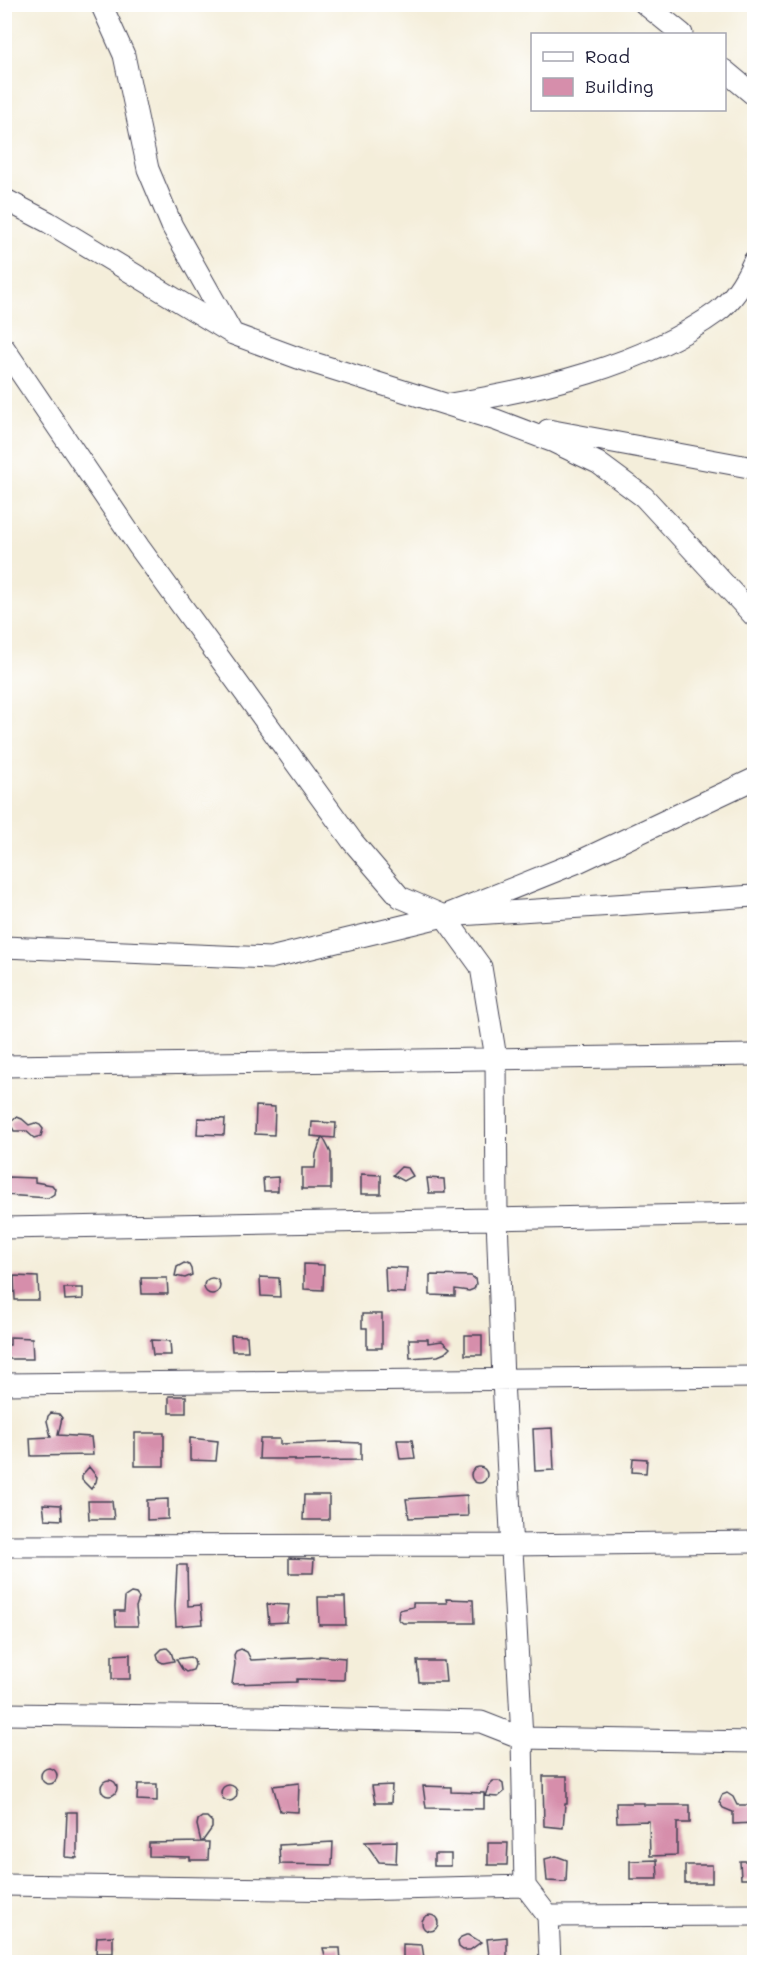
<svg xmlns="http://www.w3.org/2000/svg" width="759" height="1967" font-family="Mali,sans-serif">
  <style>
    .building { fill: #d68eab }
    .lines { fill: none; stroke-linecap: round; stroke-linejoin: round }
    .minor-casing { stroke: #424153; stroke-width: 23 }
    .minor { stroke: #fff; stroke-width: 21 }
  </style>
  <rect width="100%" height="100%" fill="#fff"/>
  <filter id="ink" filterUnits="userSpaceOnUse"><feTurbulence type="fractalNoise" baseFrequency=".0167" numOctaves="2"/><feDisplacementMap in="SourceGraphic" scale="12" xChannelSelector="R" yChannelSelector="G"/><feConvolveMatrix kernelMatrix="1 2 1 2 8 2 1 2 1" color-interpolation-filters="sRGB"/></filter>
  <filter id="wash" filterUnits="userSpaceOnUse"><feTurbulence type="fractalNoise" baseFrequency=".008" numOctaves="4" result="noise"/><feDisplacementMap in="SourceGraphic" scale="24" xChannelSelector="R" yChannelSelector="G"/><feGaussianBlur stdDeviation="1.35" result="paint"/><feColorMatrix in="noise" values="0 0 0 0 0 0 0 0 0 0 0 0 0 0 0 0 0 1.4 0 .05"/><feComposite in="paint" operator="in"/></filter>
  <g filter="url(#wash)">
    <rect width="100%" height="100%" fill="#f4eeda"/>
    <g id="blocks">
      <path class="building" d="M256,1106l19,1 -1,28 -19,-1z
        M17,1117l5,2 7,6 6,-2 5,2 3,4 -2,7 -7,2 -8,-7h-12l-4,-8 3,-4z
        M198,1118l27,1 -1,16 -27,-1z
        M312,1122l24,1 -1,15 -12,-1 8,16v36h-29v-21h13l1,-14 6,-17 -11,-1z
        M401,1167l7,1 5,8 -9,5 -11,-6z
        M361,1174l20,1v19h-20z
        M7,1177l28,1v4l17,3 3,4 -1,5 -6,4 -42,-3z
        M278,1177v14h-14l-1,-13z
        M427,1178l17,1 1,14h-16z
        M184,1263l5,2 2,4 1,6 -7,3 -10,-2 2,-9z
        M304,1264l20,1 -1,25 -19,-1z
        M385,1267l22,1 -2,25 -19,-1z
        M430,1275l41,1 4,3 1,5 -2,5 -5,2 -14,-2v7l-25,-1z
        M14,1276l24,1 1,23h-24z
        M260,1277l19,1 1,19 -19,-1z
        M141,1278h26l1,16h-26z
        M204 1286a8 8 0 1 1 16 0a8 8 0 1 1-16 0Z
        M64,1288h19v11l-18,1z
        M362,1314h20v34h-15v-20h-5z
        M231,1335l16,1 1,15h-16z
        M465,1335h17v20h-17z
        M10,1337l22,1 1,21h-29v-14h6z
        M409,1339h19v4l14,-2 8,7 -5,5 -7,3 -28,2z
        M151,1340l19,1 1,14h-18z
        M169,1396h17v17h-17z
        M51,1413l8,1 3,4 -4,17 33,2 2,18 -62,1 -1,-18 21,-1 -4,-16 1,-5z
        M552,1428l2,42 -19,1 -2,-42z
        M135,1433h29v33h-29z
        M190,1438l28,3 -2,20 -26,-1z
        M260,1439h20v5l57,-2 24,1v17l-66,1v-2h-36z
        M397,1440h15l3,18 -15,1z
        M633,1458l14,1 -1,14 -14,-1z
        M89,1467l8,10 -1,5 -5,7 -9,-9v-5z
        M471 1475a8 8 0 1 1 16 0a8 8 0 1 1-16 0Z
        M304,1495h25v25h-26z
        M467,1495l1,21 -59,2 -3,-19z
        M168,1499v20l-21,1v-20z
        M88,1501h24l2,18h-25z
        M43,1504l18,1 1,15 -17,-1z
        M289,1558l25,1 -1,14h-24z
        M177,1565h10l1,41 13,-1 2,19 -27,2 -1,-20z
        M131,1593l5,1 3,4 -3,9 2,19h-22l-1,-15h9l1,-14z
        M318,1597h27l1,28h-27z
        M446,1599l27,1 1,23h-71l-5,-4 1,-9 14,-3v-4h34z
        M267,1604l22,1 -2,17 -18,1z
        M167,1648l4,4 3,9 -11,2 -4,-2 -2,-7 5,-5z
        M241,1649l6,3 4,8 68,-3v-1l26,2 -1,22 -47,-1v3l-65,2 3,-20 -1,-9 2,-4z
        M130,1654v25h-18v-24z
        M190,1657l4,3 1,5 -2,5 -7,2 -4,-3 -6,-10z
        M417,1661h27l2,21h-27z
        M41 1776a8 8 0 1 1 16 0a8 8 0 1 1-16 0Z
        M543,1776h24v28h-2l-2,24 -19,-2z
        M101 1788a8 8 0 1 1 16 0a8 8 0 1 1-16 0Z
        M493,1781h6l4,3 1,8 -6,5 -13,-1 4,-11z
        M299,1783l-1,29 -18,-1 -7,-25z
        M138,1784h19v17l-20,-1z
        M221 1793a8 8 0 1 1 16 0a8 8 0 1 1-16 0Z
        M392,1785l-1,18h-16l-3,-17z
        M423,1786l28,1v5l33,1v16l-58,-1z
        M727,1793l6,4 4,8h17v18l-21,1v-12l-10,-4 -4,-6 3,-7z
        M616,1803h28v2h46v18h-13v32l-27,1 -1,-35 -32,1z
        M67,1812h10v46l-12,-1z
        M202,1817h5l5,5v6l-10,14h7l-1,18h-18v-3l-41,-1v-13l52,-1 -4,-17 1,-5z
        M397,1841l-1,22 -17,-1 -14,-20z
        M333,1842l-1,23 -52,-1 -1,-19z
        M488,1843h20l-1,22h-19z
        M434,1854h17v12h-17z
        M556,1856l11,4 -1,22 -19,-1 -2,-22z
        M657,1860l1,19h-28v-18z
        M740,1861h14v18h-13z
        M685,1865h27v18h-27z
        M422 1923a8 8 0 1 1 16 0a8 8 0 1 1-16 0Z
        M466,1935h3l12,7 -11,8h-7l-4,-3 -1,-5 3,-5z
        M113,1936v17h-17l1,-16z
        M507,1937v20l-18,-1 -2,-17z
        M403,1944l19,1 2,13 -21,1z
        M323,1948h17l1,14 -15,-1z"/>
    </g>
  </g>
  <g filter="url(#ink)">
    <use href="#blocks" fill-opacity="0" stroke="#424153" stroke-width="1.5"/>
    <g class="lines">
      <defs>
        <path id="minor" d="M101,4l23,51 24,114 24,57 59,105
          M645,4l37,30
          M724,70l30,25
          M4,199l44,23 185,112 65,24 198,62 58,22 44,21 46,34 110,119
          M4,348l135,199 214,295 47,55 44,19 310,-20
          M450,404c88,-14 193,-38 267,-92 16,-12 29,-33 37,-51
          M548,430l206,38
          M444,916l37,51 15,91 1,160 6,162 19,358 3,148 23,30 2,46
          M4,947l266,11 174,-42 134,-54 176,-83
          M4,1066l750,-11
          M4,1228l750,-14
          M4,1384l750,-7
          M4,1546l507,-1 243,-3
          M4,1714l255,3 222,5 41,16 232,4
          M4,1885l346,5 175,-4
          M548,1916l206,-1"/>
      </defs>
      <use href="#minor" class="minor-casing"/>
      <use href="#minor" class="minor"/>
    </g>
  </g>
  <rect width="759" height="1967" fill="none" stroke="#fff" stroke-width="24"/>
  <rect x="531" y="33" width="195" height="78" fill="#ffffff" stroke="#a7a7b1" stroke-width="1.5"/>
  <rect x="543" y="52" width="30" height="9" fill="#ffffff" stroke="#a7a7b1" stroke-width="1.5"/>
  <text x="585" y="63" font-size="18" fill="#22223b">Road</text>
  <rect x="543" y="78" width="30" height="18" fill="#d68eab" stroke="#a7a7b1" stroke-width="1.5"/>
  <text x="585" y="93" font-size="18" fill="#22223b">Building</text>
</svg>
